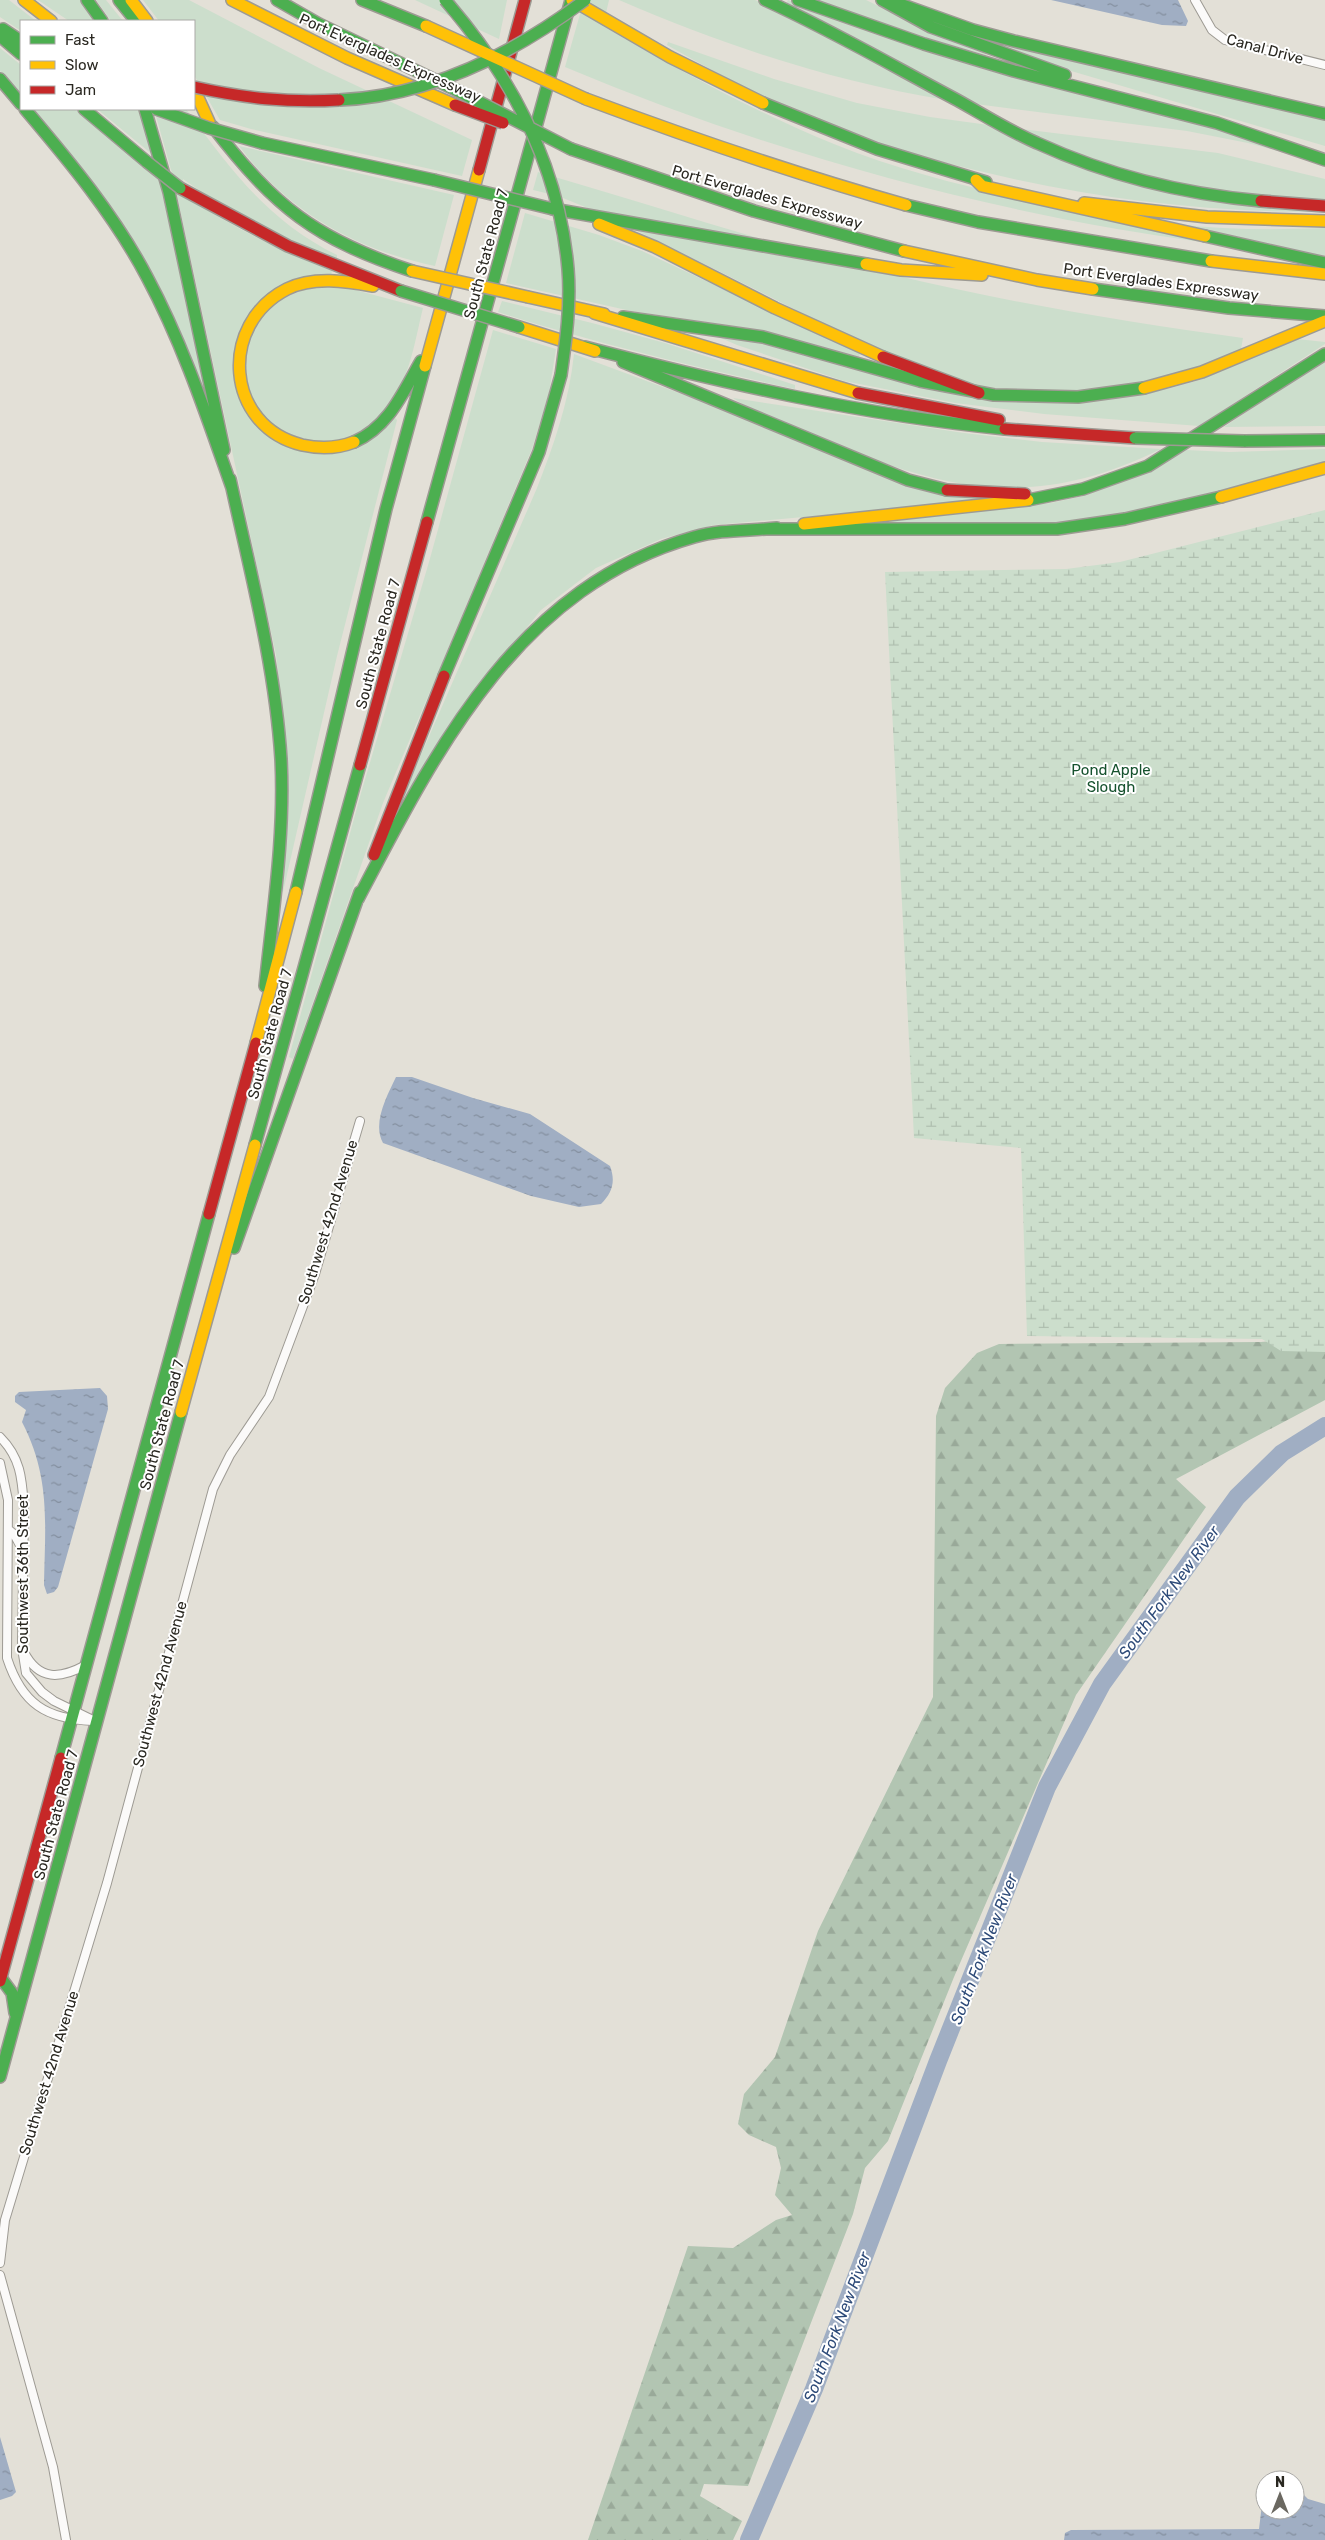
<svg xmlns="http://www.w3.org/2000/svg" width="1325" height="2540" font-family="Rubik,sans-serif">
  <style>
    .grass { fill: #ccdecc }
    .forest { fill: url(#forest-firs) }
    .wetland { fill: url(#wetland-marsh) }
    .water { fill: url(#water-ripples) }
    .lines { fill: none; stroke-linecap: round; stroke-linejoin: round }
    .river { stroke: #a0aec3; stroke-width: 18 }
    .street-casing { stroke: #9d9a93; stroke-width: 10 }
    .fast-casing { stroke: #9d9a93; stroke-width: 14 }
    .slow-casing { stroke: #9d9a93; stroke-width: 14 }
    .jam-casing { stroke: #9d9a93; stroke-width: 14 }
    .street { stroke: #fbfaf9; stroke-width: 8 }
    .fast { stroke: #4caf50; stroke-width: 11 }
    .slow { stroke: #ffc107; stroke-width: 11 }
    .jam { stroke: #c62828; stroke-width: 11 }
    .fast-bridge-casing { stroke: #9d9a93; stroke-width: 14; stroke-linecap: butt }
    .slow-bridge-casing { stroke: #9d9a93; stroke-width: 14; stroke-linecap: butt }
    .jam-bridge-casing { stroke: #9d9a93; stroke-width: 14; stroke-linecap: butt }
    .fast-bridge { stroke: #4caf50; stroke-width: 11 }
    .slow-bridge { stroke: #ffc107; stroke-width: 11 }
    .jam-bridge { stroke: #c62828; stroke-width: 11 }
    .labels { text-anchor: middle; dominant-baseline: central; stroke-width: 4; stroke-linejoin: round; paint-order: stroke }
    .street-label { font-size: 15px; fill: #2a2821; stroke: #fff }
    .park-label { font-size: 15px; fill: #16522e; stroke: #fff }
    .water-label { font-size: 16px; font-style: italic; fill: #2e4b79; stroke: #fff }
  </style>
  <defs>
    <pattern id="forest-firs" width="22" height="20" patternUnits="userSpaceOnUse" patternTransform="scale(1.25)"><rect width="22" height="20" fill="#b2c5b2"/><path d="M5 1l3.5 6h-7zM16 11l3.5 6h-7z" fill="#99a999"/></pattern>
    <pattern id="wetland-marsh" width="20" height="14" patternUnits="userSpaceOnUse" patternTransform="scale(1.25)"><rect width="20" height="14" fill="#ccdecc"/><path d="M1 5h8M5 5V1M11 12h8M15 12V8" fill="none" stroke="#afbeaf"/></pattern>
    <pattern id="water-ripples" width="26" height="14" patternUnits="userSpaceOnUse" patternTransform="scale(1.25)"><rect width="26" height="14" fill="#a0aec3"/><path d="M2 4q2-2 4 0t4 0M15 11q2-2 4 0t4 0" fill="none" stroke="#838e9e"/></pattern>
  </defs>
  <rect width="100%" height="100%" fill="#e3e0d7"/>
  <path class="grass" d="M0,0h9l27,21h-15v10l-21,-14z
    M38,0h42l17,21h-28z
    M96,0h10l17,21h-12z
    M143,0h46l130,68 153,72 -10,36 -211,-47 -31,-9 -26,-45v-54h-35z
    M415,0h92l-8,39z
    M584,0h25l-6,26c75,44 150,85 231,118 79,32 163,51 247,64 32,6 63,12 95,16 49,6 100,6 149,4v29c-69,-8 -139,-16 -208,-28 -188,-33 -376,-88 -552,-162z
    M619,0h136l45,20 146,80c-115,-19 -220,-54 -327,-100z
    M788,0l90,34 316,85 113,40 -59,-16 -61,-12 -219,-28 -182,-99z
    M814,0h52l47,23 73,29v3l-40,-11z
    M969,34l356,83v29l-264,-78z
    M668,42l106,37 83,24 73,14 66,9 72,35 251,51c-117,0 -230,-14 -344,-42 -41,-10 -82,-19 -121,-34 -64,-24 -126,-56 -187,-91z
    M0,48l21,17v30l-21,-24z
    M33,109h42l83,67 51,216 -4,1 -33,-78 -94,-151z
    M97,109h37l9,3 10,43z
    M154,109h32c44,60 82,112 151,146v5l-75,-33 -46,-25 -33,-23 -1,15c47,31 97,57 150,77l-1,5 -35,3 -19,9 -15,12 -27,80 12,34 11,11 60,27 70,-27 7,-7 2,2 -60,236 -54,236 -3,-2 5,-152 -9,-83 -103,-478z
    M1021,129l197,24 107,26v23c-25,-2 -51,-2 -76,-6 -77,-12 -158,-33 -228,-67z
    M239,146l215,49 -19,71c-80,-17 -147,-54 -196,-120z
    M538,172c117,34 234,73 352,102 116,28 235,48 353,64l-2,11c-15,7 -30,15 -45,20 -76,25 -177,34 -254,7 -55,-20 -106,-46 -158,-72 -61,-31 -122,-61 -184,-91l-42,-17 -25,-6z
    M525,213l74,22 43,16 218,102 -1,5 -105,-29 -123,-18 -125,-28z
    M314,287h30l79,21c-7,28 -12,62 -27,87 -20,34 -52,53 -91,45 -13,-3 -26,-8 -37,-18 -26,-26 -35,-84 -4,-110 15,-13 31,-20 50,-25z
    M502,301l90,22 73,20 130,42v4c-100,-22 -199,-46 -297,-77z
    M493,330l63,19 -7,44 -17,56 -149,354 -90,256 -4,-2 72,-264 68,-231z
    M714,335l62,9 201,55 190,-10 33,-9 97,-41 28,3v2l-126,82 -155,-12 -89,-11 -111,-22 -107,-36z
    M574,354l205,76 110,46 94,22v3l-269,24 -53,14 -65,29 -55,42 -56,69 -78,117 -3,-2 133,-306c17,-44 32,-86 37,-134z
    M1325,359v67l-101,1z
    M733,398l231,35 78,9 119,7c-162,80 -263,21 -414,-42z
    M1325,449v14l-154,42 -99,17 -197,2 5,-3 171,-18 32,-7 59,-22 44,-24 43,2z"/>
  <path class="forest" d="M1325,1336v64l-149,79 30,28 -130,188 -122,282 -66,164 -23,27 -12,46 -105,272 -44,-2 -4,12 42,25 -9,19h-145l100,-294 45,2 43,-28 16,-5 -17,-20 6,-27 -5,-21 -27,-12 -11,-11 6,-30 31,-37 43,-126 115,-234 3,-281 9,-28 32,-35 22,-9 262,-2z"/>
  <path class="wetland" d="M1325,510v842l-44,-1 -19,-12 -235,-3 -6,-188 -107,-10 -29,-566 181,-3 54,-7z"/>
  <path class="water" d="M1051,0h127l10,21 -2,5 -24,-1z
    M396,1077h16l61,21 57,16 80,52c6,16 2,27 -9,38l-22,3 -48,-11 -148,-53c-11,-20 4,-47 13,-66z
    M100,1388l7,8 1,13 -50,178 -4,5 -7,2 -3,-9c1,-61 7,-107 -22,-163l4,-12 -11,-8v-6l4,-4z
    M0,2437l16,55 -4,4 -12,4z
    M1295,2491l6,1 7,7 17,5v36h-261l1,-7 6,-3 188,-1 4,-33 2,-2v16h30z"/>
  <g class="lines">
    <path class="river" d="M749,2540l65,-151 124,-328 109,-274 55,-103 135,-187 45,-44 43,-27"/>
    <defs>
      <path id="street" d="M1195,0l17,30 13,10 100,25
        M0,1437c21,21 22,42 24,70l-2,141 4,25 16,19 12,9 43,21
        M0,1463l8,37 -1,158c15,46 39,61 86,63
        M8,1529l6,5 8,15
        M24,1652c15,29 36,27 62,13
        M0,2263l5,-43 102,-337 106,-394 17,-34 39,-58 46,-123 45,-153
        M0,2275l53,192 13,73"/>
      <path id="fast" d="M87,0l15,21
        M119,0l17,21
        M277,0l42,24 137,66
        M362,0l64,26
        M765,0c66,30 128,66 192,100 27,15 52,31 80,43 70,32 147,51 224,58
        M798,0l126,44 90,27 203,52 108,37
        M882,0l49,27 134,48
        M897,3l76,27 41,11 311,73
        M3,29l18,12
        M0,36l21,18
        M0,79l21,25
        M763,103l114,46 109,33
        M25,109c45,53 90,107 122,168 36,67 60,140 85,211
        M84,109l63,53
        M145,109l24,83 55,258
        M213,127c62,80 102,112 199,144
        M262,143l172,37
        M571,149l183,62 150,40
        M906,205l72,17 233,39
        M553,209l313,55
        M1205,236l120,27
        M1093,289l136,19 96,8
        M623,317l140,20 157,44 74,14 84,2 66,-9
        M585,347c138,36 277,68 420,82
        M623,362l285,118 39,10
        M1244,441l81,-1
        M354,442c35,-15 49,-50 67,-81
        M230,479c20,92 45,185 51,280 4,76 -8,151 -16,227
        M1028,500l55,-11 65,-23 177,-112
        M427,522l144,-522
        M768,529h289l68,-10 96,-22
        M444,676l95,-224 22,-77
        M296,892l90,-383 39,-143
        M358,899c79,-151 160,-312 336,-362 27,-8 56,-6 83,-9
        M255,1145l105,-380
        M234,1248l126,-356
        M61,1758l148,-544
        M1,1978l11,15 3,20
        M0,2077l181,-665"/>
      <path id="slow" d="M24,0l27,21
        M131,0l16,21
        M232,0l115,58 108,47
        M572,0l98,57 93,46
        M194,89l15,33
        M586,99c107,40 210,75 320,106
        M976,180l6,6 223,50
        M1084,203l123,14 118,4
        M599,224l56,23 120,61 108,49
        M904,251l133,29 56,9
        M1211,261l114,13
        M866,264l35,6 81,5
        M528,297l76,17
        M594,313l264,80
        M519,327l76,24
        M425,366l54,-196
        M1144,388l58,-16 123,-51
        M354,442c-18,7 -34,7 -52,3 -77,-19 -84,-121 -15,-156 26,-13 59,-8 86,-3
        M1221,497l104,-29
        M804,524l224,-24
        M256,1043l40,-151
        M181,1412l74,-267"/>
      <path id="jam" d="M479,170l46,-170
        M180,188l108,58 113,45
        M1261,201l64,5
        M883,357l96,36
        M858,393l141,27
        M1005,429l130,9
        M947,490l78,4
        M360,765l67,-243
        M374,855l70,-179
        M209,1214l47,-171
        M0,1981l61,-223"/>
    </defs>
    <use href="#street" class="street-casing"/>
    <use href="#fast" class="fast-casing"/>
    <use href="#slow" class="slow-casing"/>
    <use href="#jam" class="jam-casing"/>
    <use href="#street" class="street"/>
    <use href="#fast" class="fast"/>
    <use href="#slow" class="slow"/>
    <use href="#jam" class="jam"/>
    <defs>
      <path id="fast-bridge" d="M445,0c67,77 114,166 123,269 3,35 -2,71 -7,106
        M456,90l115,59
        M339,100c92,-4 174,-46 246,-100
        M156,109l53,19 53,15
        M147,162l33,26
        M434,180l119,29
        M401,291l118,36
        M1135,438l109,3"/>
      <path id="slow-bridge" d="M426,26l160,73
        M412,271l116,26"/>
      <path id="jam-bridge" d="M194,87c50,11 93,16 145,13
        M455,105l48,18"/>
    </defs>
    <use href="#fast-bridge" class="fast-bridge-casing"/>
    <use href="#slow-bridge" class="slow-bridge-casing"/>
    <use href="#jam-bridge" class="jam-bridge-casing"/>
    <use href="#fast-bridge" class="fast-bridge"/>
    <use href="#slow-bridge" class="slow-bridge"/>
    <use href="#jam-bridge" class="jam-bridge"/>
  </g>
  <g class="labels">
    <g class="street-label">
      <text transform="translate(1265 49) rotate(15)">Canal Drive</text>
      <text transform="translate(390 58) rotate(24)">Port Everglades Expressway</text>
      <text transform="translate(767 197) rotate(16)">Port Everglades Expressway</text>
      <text transform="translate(486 254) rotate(-75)">South State Road 7</text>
      <text transform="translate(1161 282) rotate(8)">Port Everglades Expressway</text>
      <text transform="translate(378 644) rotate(-75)">South State Road 7</text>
      <text transform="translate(270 1034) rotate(-75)">South State Road 7</text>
      <text transform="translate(328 1222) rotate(-73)">Southwest 42nd Avenue</text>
      <text transform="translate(162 1425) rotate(-75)">South State Road 7</text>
      <text transform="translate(23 1574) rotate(-90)">Southwest 36th Street</text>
      <text transform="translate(160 1684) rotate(-75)">Southwest 42nd Avenue</text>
      <text transform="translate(56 1815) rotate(-75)">South State Road 7</text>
      <text transform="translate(49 2073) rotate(-73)">Southwest 42nd Avenue</text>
    </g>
    <g class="park-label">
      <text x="1111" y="770">Pond Apple<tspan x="1111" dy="17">Slough</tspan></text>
    </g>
    <g class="water-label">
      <text transform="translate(1169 1592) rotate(-54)">South Fork New River</text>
      <text transform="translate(984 1949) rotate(-69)">South Fork New River</text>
      <text transform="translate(837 2327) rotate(-69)">South Fork New River</text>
    </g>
  </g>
  <rect x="20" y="20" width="175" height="90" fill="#ffffff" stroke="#aaa9a6"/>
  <rect x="30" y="36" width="25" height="8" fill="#4caf50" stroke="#aaa9a6"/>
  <text x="65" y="45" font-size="15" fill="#2a2821">Fast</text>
  <rect x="30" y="61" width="25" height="8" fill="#ffc107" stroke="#aaa9a6"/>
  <text x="65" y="70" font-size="15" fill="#2a2821">Slow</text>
  <rect x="30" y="86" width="25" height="8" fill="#c62828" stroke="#aaa9a6"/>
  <text x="65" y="95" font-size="15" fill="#2a2821">Jam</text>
  <g transform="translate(1280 2495)"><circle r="24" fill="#ffffff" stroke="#aaa9a6"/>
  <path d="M0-4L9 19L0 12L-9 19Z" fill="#6b6861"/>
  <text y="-8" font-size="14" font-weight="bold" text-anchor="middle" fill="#2a2821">N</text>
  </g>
</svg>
